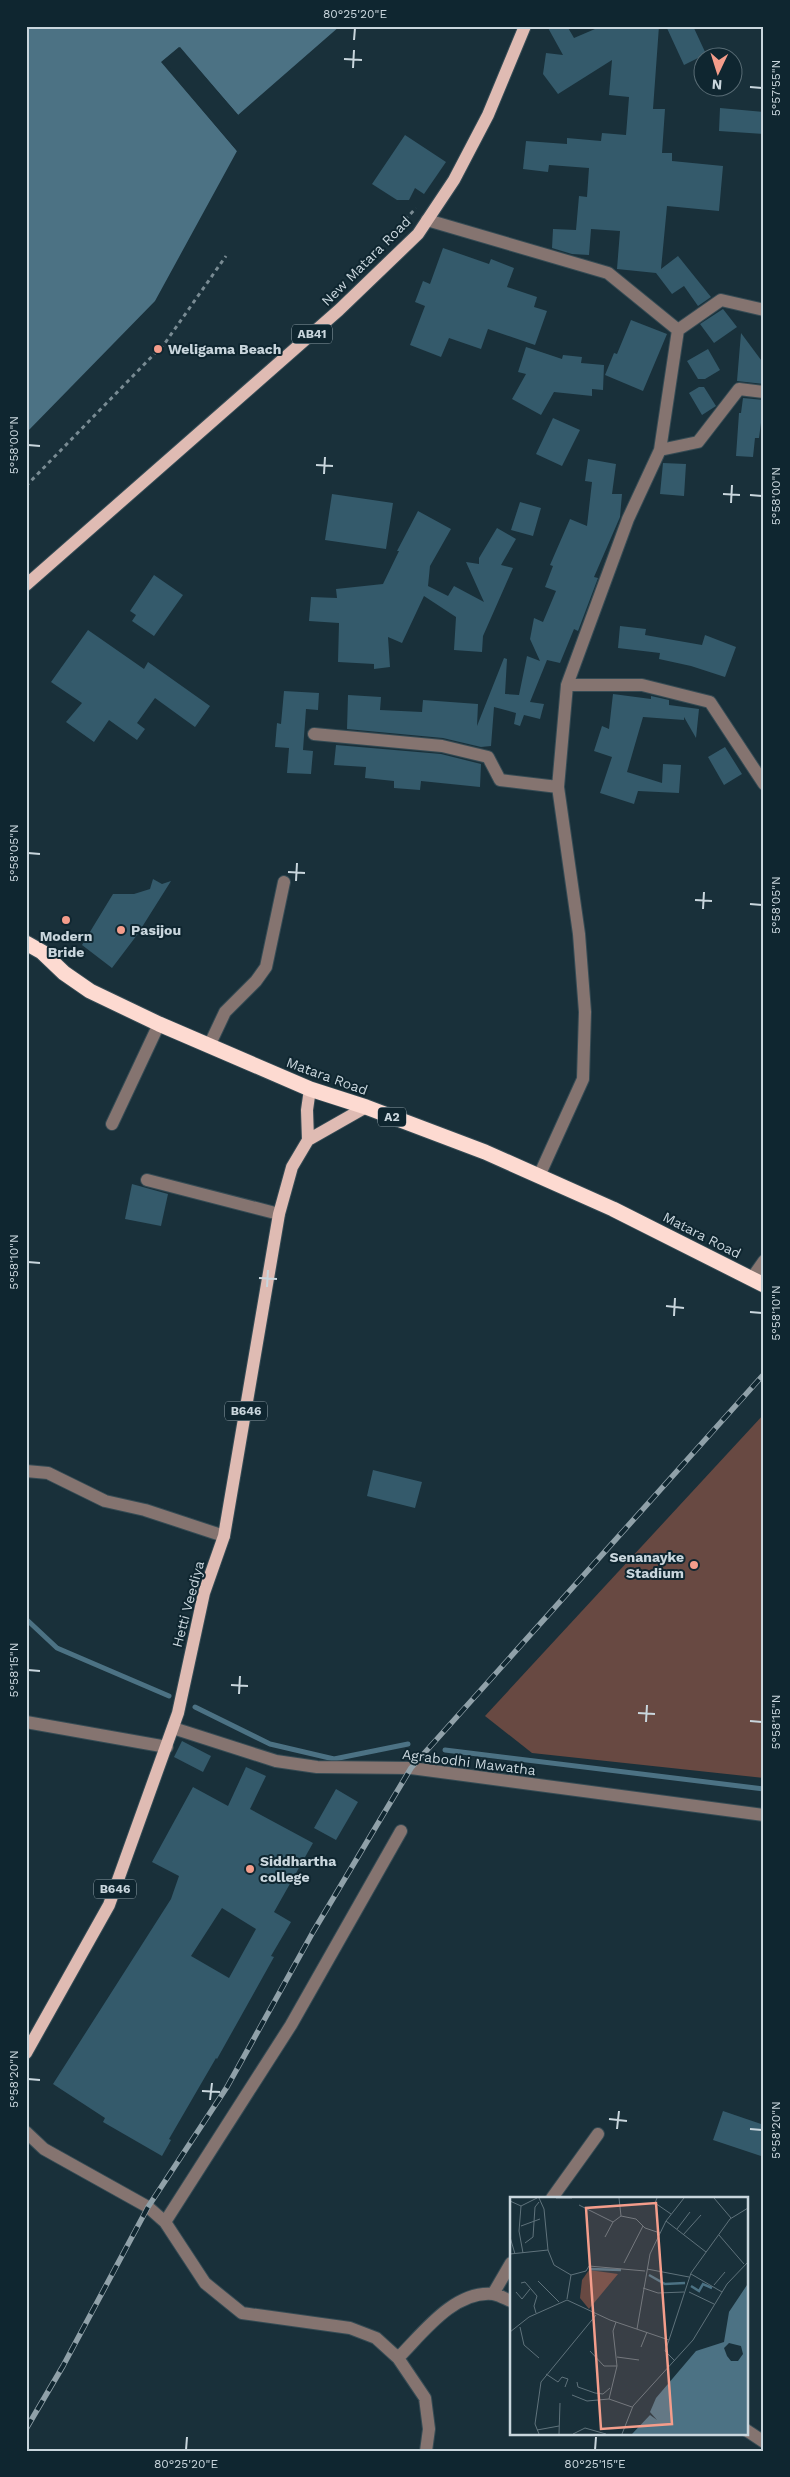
<svg xmlns="http://www.w3.org/2000/svg" width="790" height="2477" font-family="'Work Sans',sans-serif">
  <style>
    .green { fill: #684942 }
    .water { fill: #4c7284 }
    .pier { fill: #19303a }
    .lines { fill: none; stroke-linecap: round; stroke-linejoin: round }
    .stream { stroke: #4c7284; stroke-width: 5 }
    .building { fill: #345a6b; fill-rule: evenodd }
    .minor-casing { stroke: #354b54; stroke-width: 14 }
    .major-casing { stroke: #354b54; stroke-width: 14 }
    .highway-casing { stroke: #354b54; stroke-width: 17 }
    .path { stroke: #798b93; stroke-width: 3; stroke-dasharray: 4 4; stroke-linecap: butt }
    .minor { stroke: #857470; stroke-width: 12 }
    .major { stroke: #dfbbb3; stroke-width: 12 }
    .highway { stroke: #fddad1; stroke-width: 15 }
    .rail-casing { stroke: #90a1a9; stroke-width: 5.5 }
    .rail { stroke: #0f2630; stroke-width: 4; stroke-dasharray: 11; stroke-linecap: butt }
    .ticks { fill: none; stroke: #c9d6dd; stroke-width: 2 }
    .poi-dot { fill: #f49d8b; stroke: #0f2630; stroke-width: 2 }
    .labels { text-anchor: middle; dominant-baseline: central; stroke-width: 4; stroke-linejoin: round; paint-order: stroke }
    .shield { fill: #0f2630; stroke: #91a1a9; stroke-width: 1 }
    .shield-label { font-size: 12px; font-weight: bold; fill: #c9d6dd }
    .street-label { font-size: 14px; fill: #c9d6dd; stroke: #0f2630 }
    .poi-label { font-size: 14px; font-weight: bold; fill: #c9d6dd; stroke: #0f2630; text-anchor: start }
    .inset-river { fill: none; stroke: #4c7284; stroke-width: 2.5 }
    .inset-road { fill: none; stroke: #5f727b; stroke-width: 1 }
    .view { fill: #f49d8b; fill-opacity: 0.15; stroke: #f49d8b; stroke-width: 2.5 }
    .inset-edge { fill: none; stroke: #c9d6dd; stroke-width: 2.5 }
    .neatline { fill: none; stroke: #c9d6dd; stroke-width: 2 }
    .ticks-label { font-size: 12px; text-anchor: middle; fill: #c9d6dd }
  </style>
  <rect width="100%" height="100%" fill="#19303a"/>
  <path class="green" d="M764,1414v364l-232,-25 -47,-37z"/>
  <path class="water" d="M26,26h314l-102,89 -58,-68 -18,15 75,89 -82,150 -129,132z"/>
  <path class="pier" d="M179,47l61,70h-4l-57,-67 -14,12 74,87 -2,2 -76,-89z"/>
  <g class="lines">
    <path class="stream" d="M26,1619l31,29 112,48
      M195,1707l75,37 64,15 74,-15
      M445,1750l319,39"/>
  </g>
  <path class="building" d="M547,26h20l7,12 28,-12h57l-6,83h12l-3,44h10v8l51,5 -4,45 -52,-5 -6,63 17,-13 33,41 -13,9 -14,-20 -12,8 -16,-21 -39,-4 3,-38 -29,-2 -2,26 -17,-1 -20,-6 1,-19 23,1 3,-34 8,1 2,-29 -40,-3 -1,7 -25,-3 3,-28 41,3v-6l34,3 1,-8 24,2 3,-38 -20,-2 3,-35 -54,34 -15,-20 3,-21 17,2z
    M666,26h27l13,28 -22,11z
    M720,108l44,4v22l-45,-3z
    M405,135l41,27 -22,32 -9,-6 -6,12h-12l-25,-16z
    M443,248l46,16 2,-5 23,9 -7,19 30,10 -3,10 13,4 -12,34 -47,-16 -7,20 -32,-11 -8,19 -31,-12 15,-39 -10,-4 8,-21 7,3z
    M723,309l14,18 -23,16 -14,-19z
    M631,320l36,14 -24,57 -38,-16 9,-22 3,1z
    M741,333l23,31v20l-27,-3z
    M526,347l36,12 1,-4 19,2 -1,6 23,2 -1,25 -11,-1v7l-38,-4 -13,23 -29,-16 14,-25 -8,-2z
    M708,349l12,21 -15,9h-7l-11,-18z
    M699,387h5l12,19 -14,9 -13,-22z
    M743,398l21,2 -5,38h-4l-2,19 -17,-1 3,-43h2z
    M553,418l27,12 -18,36 -26,-12z
    M588,459l28,5 -4,30h10l-2,23 -26,60 4,1 -20,53 -4,-2 -14,34 -13,-3 -17,42 14,2 -4,15 -16,-4 -4,11 -6,-2 2,-11 -22,-6 -3,39 -10,1 -38,-9 -96,-9 1,-34 33,2 -1,13 42,2 1,-12 55,4 -1,22 27,-68 3,1 -2,35 14,1 8,-39 13,5 -10,-22 4,-21 9,4 13,-31 -11,-4 8,-21 -3,-1 20,-46 17,7 5,-44 -7,-1z
    M663,463l23,1 -2,32 -24,-2z
    M332,494l61,9 -7,46 -61,-9z
    M520,502l21,6 -8,28 -22,-6z
    M418,511l33,18 -21,37 -2,20 20,10 6,-10 30,16 -18,-40 13,2v-6l18,-30 19,11 -15,26 12,3 -30,68 -1,16 -28,-2 2,-33 -32,-21 -22,47 -14,-6 2,30 -16,2v-5l-36,-2 1,-39 -30,-2 2,-24 26,1 -1,-9 47,-5 16,-33h-2z
    M154,575l29,20 -29,41 -22,-15 4,-6 -6,-4z
    M620,626l26,3 -1,6 57,10 3,-10 31,12 -11,30 -34,-11 -32,-7 1,-6 -42,-5z
    M88,630l56,39 4,-7 62,44 -15,21 -40,-29 -18,25 8,6 -8,11 -28,-20 -15,22 -28,-20 16,-19 -31,-21z
    M284,691l35,2 -1,17 -12,-1 -3,41 10,1 -2,23 -24,-1 2,-25 -14,-1 2,-24 4,1z
    M613,694l38,5v-3l18,4v5l30,4 -3,29 -12,-21v3l-41,-3 -16,55 35,11 1,-19 18,1 -2,28 -41,-2 -4,13 -34,-11 12,-36 -18,-6 8,-25 7,3z
    M336,745l105,9 40,10 -1,23 -59,-6 -1,9 -26,-2v-7l-29,-3 1,-11 -32,-2z
    M725,747l17,27 -18,11 -16,-28z
    M153,879l9,5 9,-3 -34,54 -25,33 -30,-23 31,-51h21l16,-5z
    M132,1184l36,10 -7,32 -36,-7z
    M373,1470l49,12 -7,26 -48,-12z
    M182,1741l29,15 -8,16 -29,-15z
    M246,1767l20,9 -16,33 63,34 -39,69 17,10 -20,34 3,1 -57,102 -1,-1 -47,81 2,1 -9,16 -59,-34 2,-4 -52,-34 118,-185 8,-23 -27,-14 41,-75 35,19zM222,1908l34,21 -27,49 -38,-22z
    M336,1789l22,13 -22,38 -22,-12z
    M723,2111l41,14v32l-51,-17z"/>
  <g class="lines">
    <defs>
      <path id="minor" d="M427,220l181,53 70,57 -18,120 -32,69 -61,166 -9,102 21,147 6,78 -2,67 -44,97
        M678,330l43,-30 43,10
        M660,450l38,-8 41,-53 25,3
        M567,685h75l68,17 54,82
        M314,734l128,12 46,11 12,23 58,7
        M209,1046l16,-34 31,-31 10,-14 18,-85
        M112,1124l47,-100
        M147,1180l132,34
        M752,1278l12,-17
        M26,1471l22,2 57,28 40,9 79,26
        M26,1722l141,25
        M173,1728l103,33 41,6 94,1 353,47
        M26,2132l18,17 104,58 17,15 40,61 37,30 108,15 26,10 22,20 27,40 4,31 -3,22
        M552,2198l46,-64
        M165,2222l126,-197 110,-194
        M493,2294l18,-31
        M398,2358c24,-24 56,-68 95,-64 6,1 13,5 18,7
        M746,2430l18,12"/>
      <path id="major" d="M26,585l313,-275 79,-76 36,-54 34,-65 37,-89
        M308,1140l-1,-30 3,-21
        M26,2053l83,-148 69,-192 26,-120 20,-57 55,-322 13,-47 16,-27 58,-33"/>
      <path id="highway" d="M26,943l16,9 22,21 26,18 69,33 151,65 56,18 119,45 128,57 151,76"/>
    </defs>
    <use href="#minor" class="minor-casing"/>
    <use href="#major" class="major-casing"/>
    <use href="#highway" class="highway-casing"/>
    <path class="path" d="M408,226l-4,-5 12,-13
      M26,486l139,-143 61,-87"/>
    <use href="#minor" class="minor"/>
    <use href="#major" class="major"/>
    <use href="#highway" class="highway"/>
    <defs>
      <path id="rail" d="M26,2429l37,-63 85,-159 79,-120 86,-155 98,-164 353,-394"/>
    </defs>
    <use href="#rail" class="rail-casing"/>
    <use href="#rail" class="rail"/>
  </g>
  <path class="ticks" d="M354,40l1,-12M344,59l18,1M353,68l1,-18M750,87l12,1M28,445l12,1M316,465l17,1M324,474l1,-17M723,494l17,1M750,495l12,1M731,503l1,-18M28,853l12,1M288,872l17,1M296,881l1,-18M695,900l17,1M750,904l12,1M703,909l1,-17M28,1262l12,1M259,1278l18,1M267,1287l1,-17M666,1306l18,2M750,1312l12,1M674,1316l1,-18M28,1670l12,1M231,1685l17,1M239,1694l1,-18M638,1713l17,1M750,1721l12,1M646,1722l1,-17M28,2079l12,1M202,2091l18,1M210,2100l2,-17M609,2119l18,2M617,2129l2,-18M750,2129l12,1M186,2450l1,-13M595,2450l1,-13"/>
  <g class="poi-dot">
    <circle cx="158" cy="349" r="5"/>
    <circle cx="66" cy="920" r="5"/>
    <circle cx="121" cy="930" r="5"/>
    <circle cx="694" cy="1565" r="5"/>
    <circle cx="250" cy="1869" r="5"/>
  </g>
  <g class="labels">
    <g class="shield">
      <rect x="292" y="324.5" width="40" height="19" rx="4"/>
      <rect x="378" y="1107.5" width="28" height="19" rx="4"/>
      <rect x="225" y="1401.5" width="42" height="19" rx="4"/>
      <rect x="94" y="1879.5" width="42" height="19" rx="4"/>
    </g>
    <g class="shield-label">
      <text x="312" y="334">AB41</text>
      <text x="392" y="1117">A2</text>
      <text x="246" y="1411">B646</text>
      <text x="115" y="1889">B646</text>
    </g>
    <g class="street-label">
      <text transform="translate(366 261) rotate(-45)">New Matara Road</text>
      <text transform="translate(327 1076) rotate(20)">Matara Road</text>
      <text transform="translate(702 1235) rotate(27)">Matara Road</text>
      <text transform="translate(188 1604) rotate(-75)">Hetti Veediya</text>
      <text transform="translate(469 1762) rotate(7)">Agrabodhi Mawatha</text>
    </g>
    <g class="poi-label">
      <text x="168" y="349">Weligama Beach</text>
      <text x="131" y="930">Pasijou</text>
      <text x="66" y="936" text-anchor="middle">Modern<tspan x="66" dy="16">Bride</tspan></text>
      <text x="684" y="1557" text-anchor="end">Senanayke<tspan x="684" dy="16">Stadium</tspan></text>
      <text x="260" y="1861">Siddhartha<tspan x="260" dy="16">college</tspan></text>
    </g>
  </g>
  <g transform="translate(510 2197)">
    <rect width="238" height="238" fill="#19303a"/>
    <path d="M79,73l29,4 -29,35 -9,-11 2,-18z" fill="#684942"/>
    <path d="M237,88v149h-115l18,-19 7,5 -7,-8 6,-14 40,-47 28,-9 5,-30zM219,146l12,3 2,8 -5,7h-7l-4,-5 -3,-8z" fill="#4c7284" fill-rule="evenodd"/>
    <path class="inset-river" d="M80,72l31,1M139,78l16,9 20,-1M181,89l8,5 4,-7 9,4"/>
    <path class="inset-road" d="M29,1l5,11 4,41M46,1h16M109,1l2,18 15,3 9,9 15,5M147,1l-2,5 16,11M204,1l17,20M0,4l11,5 16,-8M69,8l34,17 8,-6M11,9l-2,25 4,22M156,24l40,31M11,29l19,-7M167,32l13,-17M173,38l18,-20M209,38l25,29M0,40l5,17M95,40l8,-15M15,46l8,-6 2,-30 4,-5M0,57l38,-4 6,15 17,10 15,-4 3,-5 56,5M114,66l19,-37M137,72l42,8M181,77l31,18M28,84l21,21M11,86l4,-1 12,14 -3,10 2,7M204,88l11,-13M133,91l15,5 26,-1M6,95l6,7 8,-10M179,95l25,12M57,102l4,-24M106,125l-3,9 4,35 -8,33 23,8M10,130l4,18 15,13M127,132l13,-75 16,-33 18,-23M0,135l19,-15 38,-17 43,20 59,20 22,-67 39,-54 18,-11M159,143l-4,11 10,10M131,150l6,-15M80,154l14,15h13M107,160l22,3M36,177l12,8 4,-5 6,2 -3,8M67,185l1,5 17,6 8,1 7,-6M62,198l15,6 22,-2M27,233l22,-4M29,237l-4,-10 6,-42 55,-67M49,237l1,-31M63,237l12,-6 21,6M112,237l11,-28 60,-66 34,-56 21,-22"/>
    <path class="view" d="M146,6l16,221 -71,5 -15,-221z"/>
    <rect width="238" height="238" class="inset-edge"/>
  </g>
  <rect width="790" height="2477" fill="none" stroke="#0f2630" stroke-width="55"/>
  <g transform="translate(718 72) rotate(184)"><circle r="24" fill="#0f2630" stroke="#596c75"/>
  <path d="M0-4L9 19L0 12L-9 19Z" fill="#f49d8b"/>
  <text y="-8" font-size="14" font-weight="bold" text-anchor="middle" fill="#c9d6dd">N</text>
  </g>
  <rect x="28" y="28" width="734" height="2422" class="neatline"/>
  <g class="ticks-label">
    <text x="355" y="18">80°25'20"E</text>
    <text transform="translate(776 88) rotate(-90)" y="4">5°57'55"N</text>
    <text transform="translate(14 445) rotate(-90)" y="4">5°58'00"N</text>
    <text transform="translate(776 496) rotate(-90)" y="4">5°58'00"N</text>
    <text transform="translate(14 853) rotate(-90)" y="4">5°58'05"N</text>
    <text transform="translate(776 905) rotate(-90)" y="4">5°58'05"N</text>
    <text transform="translate(14 1262) rotate(-90)" y="4">5°58'10"N</text>
    <text transform="translate(776 1313) rotate(-90)" y="4">5°58'10"N</text>
    <text transform="translate(14 1670) rotate(-90)" y="4">5°58'15"N</text>
    <text transform="translate(776 1722) rotate(-90)" y="4">5°58'15"N</text>
    <text transform="translate(14 2079) rotate(-90)" y="4">5°58'20"N</text>
    <text transform="translate(776 2130) rotate(-90)" y="4">5°58'20"N</text>
    <text x="186" y="2468">80°25'20"E</text>
    <text x="595" y="2468">80°25'15"E</text>
  </g>
</svg>
